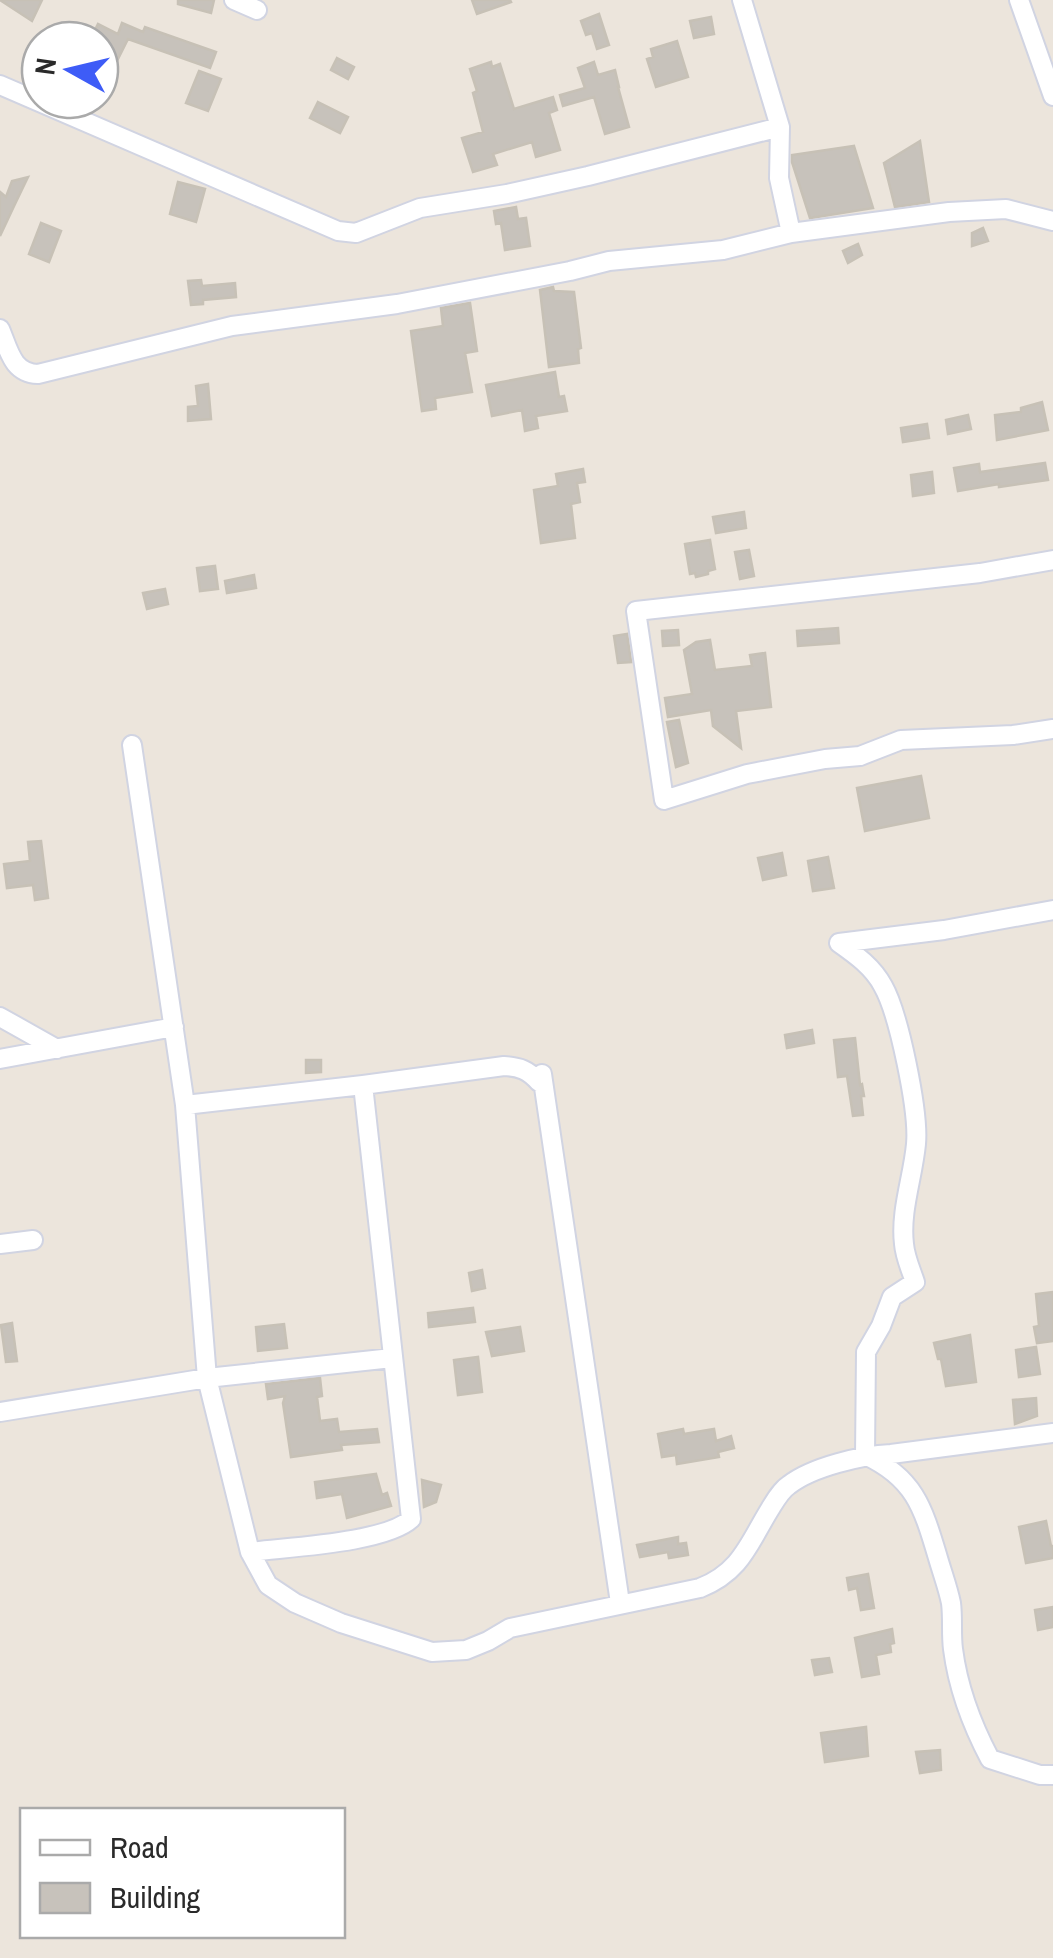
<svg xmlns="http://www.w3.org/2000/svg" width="1053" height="1958" font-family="'Archivo Narrow',sans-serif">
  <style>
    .building { fill: #c7c2bb; stroke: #c7c1b6; stroke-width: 2.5 }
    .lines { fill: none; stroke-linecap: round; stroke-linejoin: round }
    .minor-casing { stroke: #d1d4e2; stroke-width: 22 }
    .minor { stroke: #fff; stroke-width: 18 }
  </style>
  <rect width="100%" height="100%" fill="#ece5dc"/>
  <path class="building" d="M0,0h42l-10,21z
    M178,0h36l-3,13 -33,-9z
    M472,0h38l1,2 -34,12z
    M599,14l10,31 -12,4 -5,-16 -6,2 -5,-14z
    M711,17l3,17 -20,4 -4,-17z
    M122,23l21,9 2,-5 71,25 -6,16 -82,-29 -28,56v-55h-10l8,-16 20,10z
    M677,41l11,36 -32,10 -9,-28 6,-2 -2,-8z
    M337,58l17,9 -6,12 -17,-9z
    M491,62l1,5 8,-3 14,45 39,-12 4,13 -8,3 11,37 -24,7 -4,-15 -39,12 4,11 -24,7 -11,-34 21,-6 -10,-39 4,-2 -7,-22z
    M594,62l4,13 17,-5 4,17h-1l11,40 -24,7 -11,-37 -31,9 -3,-11 25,-7 -7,-20z
    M199,71l22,8 -13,32 -22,-8z
    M318,102l30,15 -8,16 -30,-15z
    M920,141l9,61 -34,5 -11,-44z
    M854,146l19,62 -63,10 -18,-56v-7z
    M28,177l-13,27 -15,32v-44l6,5 6,-16z
    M178,182l27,7 -9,33 -26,-8z
    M516,207l2,12 8,-1 4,28 -25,4 -4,-27 -5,1 -2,-13z
    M41,223l20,8 -12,31 -20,-8z
    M983,228l5,13 -16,5v-13z
    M858,244l4,11 -14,8 -5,-12z
    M201,280l1,6 33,-3 1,14 -33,3v4l-12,1 -3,-24z
    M553,287l1,4 20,1 7,56 -3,1 1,14 -30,4 -9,-77z
    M470,303l7,48 -12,2 7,39 -37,6 1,11 -14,2 -11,-80 32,-5 -2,-18z
    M555,372l4,25 5,-1 3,15 -31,5 2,12 -13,3 -3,-21 -30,6 -6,-31z
    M208,384l3,35 -23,2v-14l10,-1 -2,-20z
    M1042,402l6,28 -51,10 -2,-25 26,-3v-4z
    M968,415l3,14 -23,5 -2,-14z
    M927,424l2,14 -26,4 -2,-14z
    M1045,463l3,17 -49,7v-3l-41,7 -4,-23 25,-4 1,8z
    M583,469l2,13 -8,1 3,19 -9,2 4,34 -34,5 -7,-53 24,-4 -2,-12z
    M932,472l2,21 -21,3 -2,-21z
    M744,512l2,16 -30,5 -3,-16z
    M710,540l5,29 -7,2v3l-12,3 -1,-4 -5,1 -5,-30z
    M749,550l5,26 -14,3 -5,-27z
    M215,566l3,23 -18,2 -3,-23z
    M254,575l2,13 -29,5 -2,-12z
    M165,589l3,15 -21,5 -4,-16z
    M838,628l1,15 -41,3 -1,-15z
    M678,630l1,15 -16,1 -1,-15z
    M627,634l4,28 -13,1 -4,-27z
    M710,640l5,30 37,-4 -2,-11 15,-2 6,54 -35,4 5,37 -28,-22 -2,-16 -43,7 -3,-19 27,-4 -8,-44 12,-8z
    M679,720l9,43 -12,4 -9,-45z
    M921,776l8,42 -64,13 -8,-43z
    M41,841l7,57 -13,2 -2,-15 -26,3 -3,-24 26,-3 -2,-19z
    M782,853l4,22 -23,5 -5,-22z
    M828,857l6,31 -21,3 -5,-30z
    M812,1030l2,13 -27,5 -2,-13z
    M855,1038l5,47 2,-1 2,12h-3l2,19 -10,1 -6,-40 -9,1 -4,-37z
    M306,1060h15v12l-15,1z
    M482,1270l3,18 -13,3 -3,-18z
    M1053,1292v49l-16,2 -3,-16 5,-1 -3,-32z
    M473,1308l2,14 -46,5 -1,-14z
    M12,1323l5,38 -11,1 -5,-37z
    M284,1324l3,24 -29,3 -2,-24z
    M520,1327l4,24 -32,5 -6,-24z
    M970,1335l6,47 -30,4 -5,-27h-3l-4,-16z
    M1036,1347l4,27 -21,3 -3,-27z
    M478,1357l4,35 -24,3 -4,-35z
    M320,1378l2,18 -5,1 3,24 17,-2 2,13 38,-3 2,13 -38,3 1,5 -51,7 -8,-54 2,-7 -17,3 -2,-15z
    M1036,1398l1,18 -22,8 -2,-24z
    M683,1429l1,5 30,-5 2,12 15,-5 3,12 -16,4 1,5 -42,7 -1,-9 -14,2 -4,-23z
    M376,1474l6,21 5,-2 4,13 -44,12 -5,-24 -25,4 -2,-16z
    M422,1480l19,5 -5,17 -12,5z
    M1046,1521l5,25h2v12l-27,5 -7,-36z
    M678,1537v7l8,-1 2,12 -19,3 -1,-6 -28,5 -3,-12z
    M868,1574l6,34 -13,2 -4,-22 -8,2 -2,-12z
    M1053,1607v20l-15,3 -3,-20z
    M892,1629l2,14 -4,1 1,8 -15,3 3,19 -17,3 -7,-39z
    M829,1658l3,14 -17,3 -3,-15z
    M866,1727l2,29 -43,6 -4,-29z
    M940,1750l1,20 -21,3 -4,-21z"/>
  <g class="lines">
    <defs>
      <path id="minor" d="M234,0l23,10
        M742,0l38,127
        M1019,0l34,96
        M0,85l338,146 18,2 64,-25 87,-14 81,-18 192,-49 -1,51 12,55 158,-21 57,-3 47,12
        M0,329c9,21 12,44 38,45l194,-48 165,-22 173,-33 39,-10 114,-11 68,-17
        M1053,560l-73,13 -344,38 28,189 83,-26 78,-15 35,-3 41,-16 112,-5 40,-6
        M132,745l53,360 22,273 43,174 18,33 27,18 46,20 91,29 34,-2 22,-9 22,-13 190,-40c41,-16 49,-45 70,-79 5,-8 11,-19 19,-24 23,-18 73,-30 102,-31l162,-21
        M839,943c17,12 34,24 44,43 16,28 36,126 33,158 -3,33 -16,67 -12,100 1,13 7,26 11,38l-23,15 -11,29 -15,26 -1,103c50,23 58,53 73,103 4,14 10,30 13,45 2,15 0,31 2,46 5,39 19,76 37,110l50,16h13
        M839,943l105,-13 109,-20
        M0,1017l57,32
        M0,1059l174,-32
        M185,1105l178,-20 141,-19c16,1 24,4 35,16l3,-8 78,529
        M0,1244l33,-4
        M0,1412l207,-34 185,-20
        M250,1552c38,-5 135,-9 161,-33l-48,-434"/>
    </defs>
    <use href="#minor" class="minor-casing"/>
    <use href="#minor" class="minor"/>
  </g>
  <rect x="20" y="1808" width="325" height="130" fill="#ffffff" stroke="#aaaaaa" stroke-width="2.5"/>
  <rect x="40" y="1840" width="50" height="15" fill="#ffffff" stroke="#aaaaaa" stroke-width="2.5"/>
  <text x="110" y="1858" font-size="30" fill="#2a2a2a">Road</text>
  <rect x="40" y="1883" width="50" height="30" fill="#c7c2bb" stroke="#aaaaaa" stroke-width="2.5"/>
  <text x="110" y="1908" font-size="30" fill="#2a2a2a">Building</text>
  <g transform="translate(70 70) rotate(278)"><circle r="48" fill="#ffffff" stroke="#aaaaaa" stroke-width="2.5"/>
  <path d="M0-8L18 38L0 25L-18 38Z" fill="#3e5cf7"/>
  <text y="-15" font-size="28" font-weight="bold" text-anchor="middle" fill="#2a2a2a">N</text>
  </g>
</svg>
